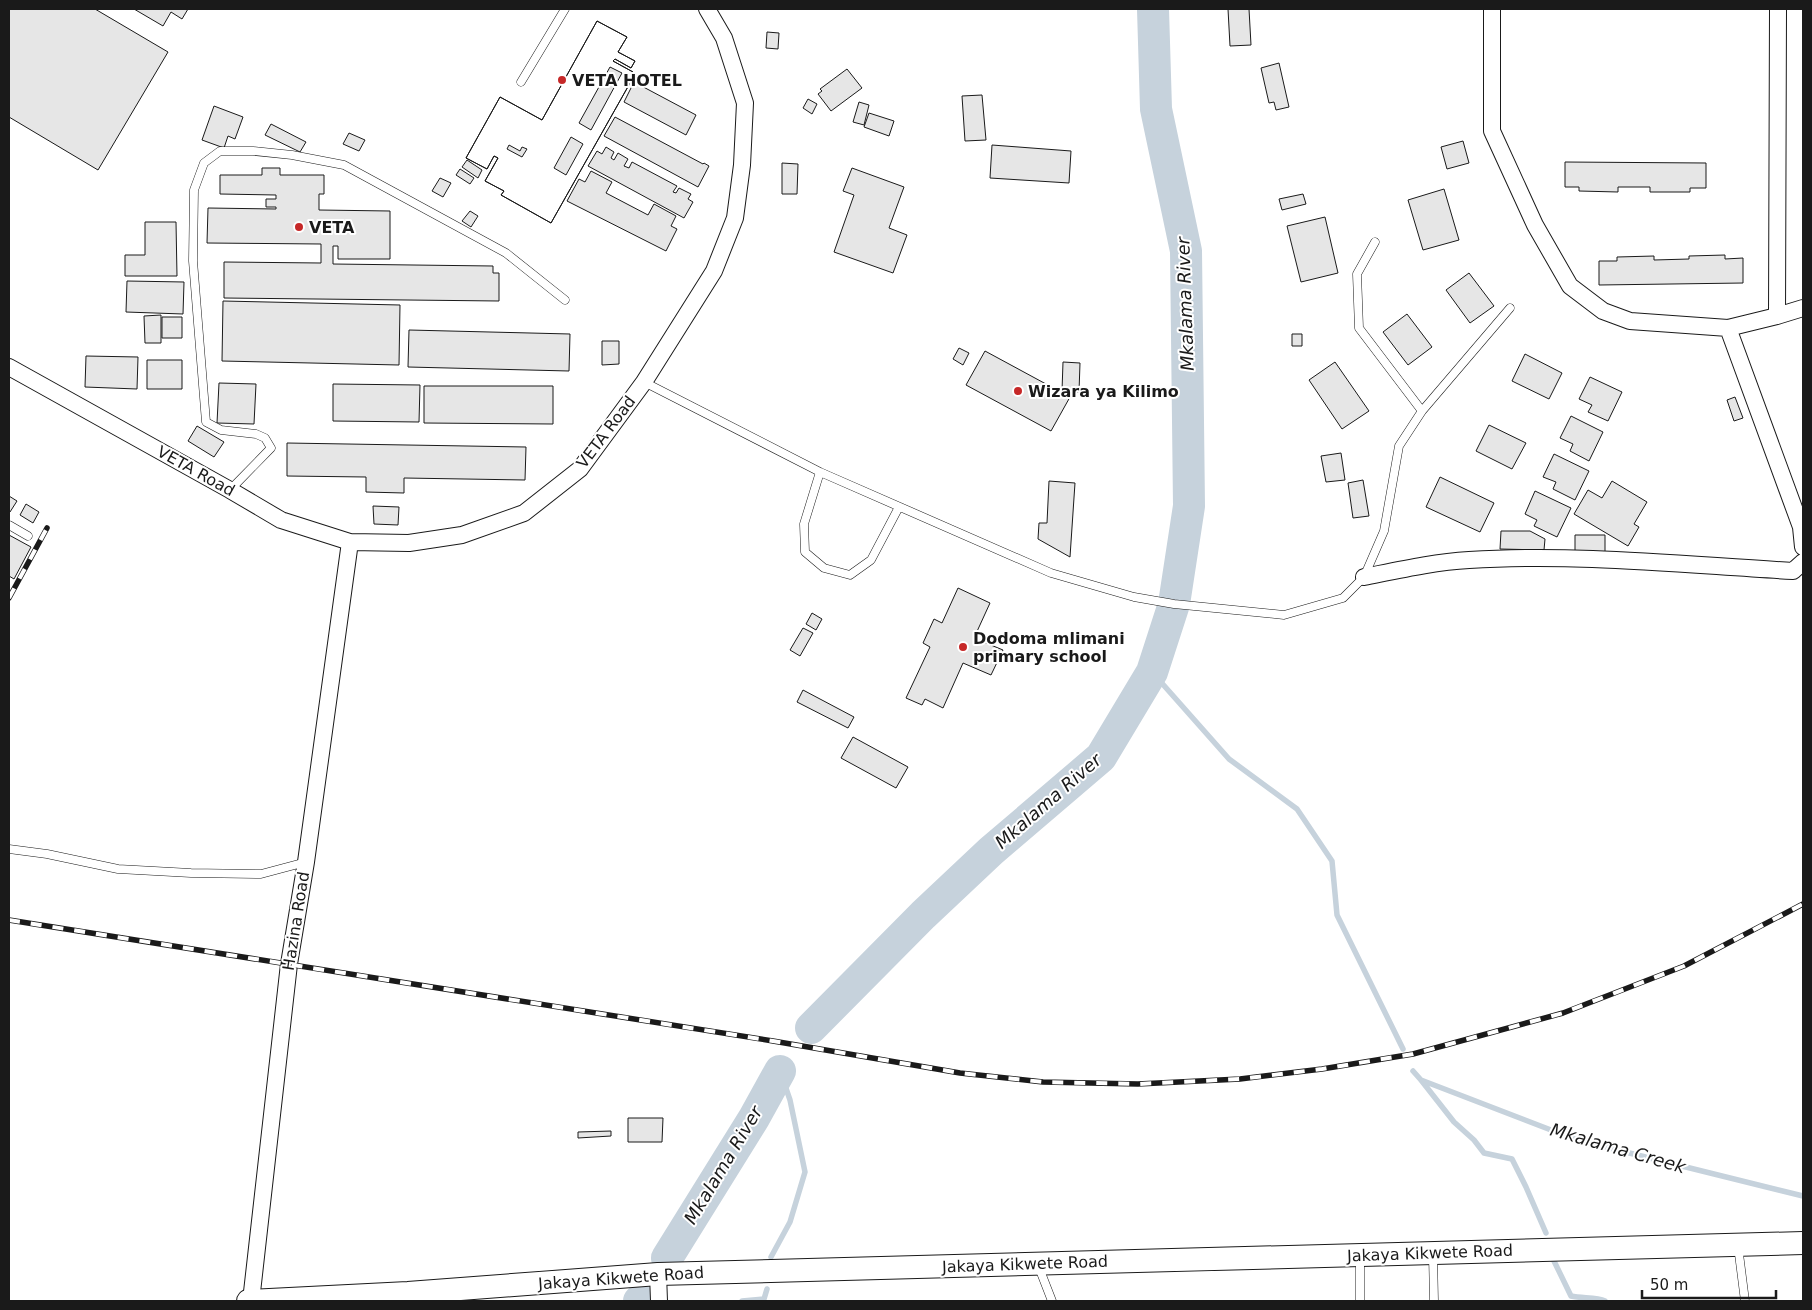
<svg xmlns="http://www.w3.org/2000/svg" width="1812" height="1310" font-family="'DejaVu Sans',sans-serif">
  <style>
    .lines { fill: none; stroke-linecap: round; stroke-linejoin: round }
    .stream { stroke: #c6d2dc; stroke-width: 5.5 }
    .river { stroke: #c6d2dc; stroke-width: 32 }
    .building { fill: #e6e6e6; stroke: #1a1a1a; fill-rule: evenodd }
    .service-casing { stroke: #1a1a1a; stroke-width: 9 }
    .minor-casing { stroke: #1a1a1a; stroke-width: 18 }
    .secondary-casing { stroke: #1a1a1a; stroke-width: 24 }
    .service { stroke: #fff; stroke-width: 8 }
    .minor { stroke: #fff; stroke-width: 16 }
    .secondary { stroke: #fff; stroke-width: 22 }
    .rail-casing { stroke: #1a1a1a; stroke-width: 5.5 }
    .rail { stroke: #fff; stroke-width: 4; stroke-dasharray: 11; stroke-linecap: butt }
    .poi-dot { fill: #c62828; stroke: #fff; stroke-width: 2 }
    .labels { text-anchor: middle; dominant-baseline: central; stroke-width: 4; stroke-linejoin: round; paint-order: stroke }
    .poi-label { font-size: 16px; font-weight: bold; fill: #1a1a1a; stroke: #fff; text-anchor: start }
    .street-label { font-size: 16px; fill: #1a1a1a; stroke: #fff }
    .water-label { font-size: 18px; font-style: italic; fill: #1a1a1a; stroke: #fff }
  </style>
  <rect width="100%" height="100%" fill="#fff"/>
  <g class="lines">
    <path class="stream" d="M1152,672l77,87 68,50 35,52 5,54 66,134
      M1413,1071l8,9 156,60 226,56
      M1421,1080l33,42 20,18 10,13 28,6 14,28 20,46
      M771,1257l19,-35 15,-50 -15,-72 -10,-29
      M1554,1261l17,35c11,3 25,0 34,5
      M742,1301l22,-2 3,-10"/>
    <path class="river" d="M811,1028l112,-113 68,-64 110,-94 51,-85 22,-68 15,-98 -3,-255 -30,-142 -3,-100
      M667,1258l87,-140 26,-47
      M639,1301l1,-1"/>
  </g>
  <path class="building" d="M9,9h86l73,43 -70,118 -89,-53z
    M134,9h54l-6,10 -11,-7 -8,14z
    M1228,9h21l2,36 -21,1z
    M597,21l30,16 -9,15 17,9 -4,7 -16,-9 -2,2 20,11 -1,3 2,1 -83,147 -50,-28 3,-4 -19,-10 13,-23 -4,-2 -7,13 -21,-11 34,-61 42,23zM610,67l12,6 -31,57 -12,-7zM571,137l12,7 -17,31 -12,-7zM509,145l11,6 2,-4 5,2 -5,8 -15,-8z
    M597,21l30,16 -9,15 17,9 -4,7 -16,-9 -2,2 20,11 -1,3 2,1 -83,147 -50,-28 3,-4 -19,-10 13,-23 -4,-2 -7,13 -21,-11 34,-61 42,23z
    M767,32l12,1 -1,16 -12,-1z
    M1279,63l10,44 -13,3 -2,-8 -5,1 -8,-35z
    M847,69l15,19 -31,23 -13,-17 4,-3 -2,-2z
    M634,82l62,33 -10,20 -62,-33z
    M982,95l4,45 -21,1 -3,-45z
    M808,99l9,5 -5,10 -9,-6z
    M859,102l10,3 -5,20 -11,-3z
    M214,106l29,11 -8,22 -7,-3 -4,12 -22,-8z
    M869,113l25,8 -5,15 -25,-9z
    M615,117l88,47 1,-1 5,3 -11,21 -94,-51z
    M271,124l35,18 -6,10 -35,-17z
    M349,133l16,7 -6,11 -16,-7z
    M1463,141l6,22 -22,6 -6,-22z
    M992,145l79,6 -2,32 -79,-5z
    M606,147l8,5 -3,6 3,2 4,-7 10,6 -4,7 5,2 3,-6 45,24 -4,6 3,1 3,-5 12,6 -3,5 5,3 -9,16 -96,-52 9,-15 5,3z
    M467,160l15,10 -4,8 -16,-11z
    M1565,162l141,1v25h-16v4h-40v-5h-32v5l-39,-1v-4h-14z
    M782,163l16,1 -1,30h-15z
    M262,168h18v7h44v19h-5v16l71,1v48h-52v-13h-5v18l160,2v7h6v28l-275,-3v-36l97,1v-19l-114,-1 1,-35 68,1v-2h-10v-8h10v-4l-56,-1v-19h42z
    M852,168l52,19 -15,41 18,7 -14,38 -59,-21 20,-57 -11,-4z
    M460,169l14,9 -4,6 -14,-9z
    M591,171l21,11 -6,11 42,22 6,-11 22,12 -5,10 6,3 -11,22 -99,-50 12,-22 6,3z
    M440,178l11,5 -8,14 -11,-6z
    M1444,189l15,51 -36,10 -15,-50z
    M1303,194l3,10 -24,6 -3,-11z
    M470,211l8,5 -7,11 -9,-6z
    M1325,217l13,56 -37,9 -14,-56z
    M145,222h31l1,54h-52v-21h20z
    M1725,255v4l18,-1v25l-144,2v-24h18v-4l37,-1v4l35,-1v-3z
    M1469,273l25,33 -24,17 -24,-33z
    M127,281l57,1 -1,32 -57,-2z
    M223,301l177,4 -1,60 -177,-4z
    M1407,314l25,33 -24,18 -25,-33z
    M161,315v28h-16l-1,-27z
    M162,317h20v21h-20z
    M409,330l161,4 -1,37 -161,-4z
    M1292,334h10v12h-10z
    M602,341h17v23l-17,1z
    M959,348l10,5 -6,12 -10,-6z
    M985,351l85,46 -19,34 -85,-46z
    M1525,354l37,19 -13,26 -37,-18z
    M86,356l52,1 -1,32 -52,-2z
    M147,360h35v29h-35z
    M1063,362l17,1 -1,29 -17,-1z
    M1335,362l34,49 -27,18 -33,-49z
    M1590,377l32,15 -14,29 -20,-9 4,-7 -13,-6z
    M219,383l37,1 -2,40 -37,-1z
    M333,384l87,1 -1,37 -86,-1z
    M424,386h129v38l-129,-1z
    M1735,397l8,21 -9,3 -7,-21z
    M1571,416l32,16 -14,29 -19,-10 3,-7 -13,-6z
    M1489,425l37,18 -14,26 -36,-18z
    M197,426l27,16 -10,15 -26,-16z
    M287,443l239,4 -1,33 -121,-2v15l-38,-1v-15l-79,-1z
    M1341,453l4,27 -19,2 -5,-26z
    M1554,454l35,17 -14,29 -22,-11 3,-7 -13,-5z
    M1440,477l54,26 -14,29 -54,-25z
    M1363,480l6,36 -16,2 -5,-35z
    M1049,481l26,2 -5,74 -32,-18 1,-16h8z
    M1612,481l35,21 -13,22 5,3 -11,19 -54,-32 14,-24 14,8z
    M1535,491l36,17 -14,29 -23,-11 3,-6 -12,-6z
    M9,496l8,5 -7,11 -1,-1z
    M26,504l13,8 -6,11 -13,-8z
    M373,506l26,1 -1,18 -24,-1z
    M1501,531h29l15,8 -1,11 -44,-1z
    M9,535l22,12 -17,32 -5,-3z
    M1575,535h30v19l-30,1z
    M958,588l32,15 -16,35 29,12 -12,25 -28,-12 -20,45 -18,-9 -3,6 -16,-7 24,-51 -7,-4 11,-24 8,4z
    M812,613l10,6 -6,11 -10,-6z
    M803,628l10,5 -13,23 -10,-6z
    M803,690l51,27 -6,11 -51,-26z
    M853,737l55,30 -12,21 -55,-30z
    M628,1118h35l-1,24h-34z
    M611,1131v5l-33,2v-6z"/>
  <g class="lines">
    <defs>
      <path id="service" d="M521,82l44,-73
        M1375,242l-18,32 2,54 63,83
        M644,382l176,90 231,101 83,24 40,7 110,11 59,-17 21,-21 20,-46 15,-85 23,-35 88,-103
        M820,472l-16,52 1,28 19,16 26,7 21,-15 28,-53
        M230,490l41,-42 -6,-10 -9,-4 -35,-4 -15,-8 -13,-161 1,-71 10,-27 16,-12h33l39,4 52,10 162,88 59,47
        M9,525l19,11
        M9,849l38,5 71,15 73,4 70,1 45,-12
        M1738,1246l7,55
        M1433,1255l1,46
        M1360,1257v44
        M1038,1265l14,36"/>
      <path id="minor" d="M1492,9v122l43,94 35,61 33,25 27,10 98,7 49,-12 26,-8
        M1777,316l1,-307
        M1728,328l73,199 2,20
        M9,367l221,123 51,30 69,22 59,1 53,-8 62,-22 56,-44 64,-87 70,-111 21,-53 7,-53 3,-62 -21,-65 -17,-29
        M1364,577c35,-7 70,-15 105,-17 107,-7 217,5 324,11l10,-9
        M658,1274l1,27
        M251,1301l38,-337 17,-102 44,-320"/>
      <path id="secondary" d="M248,1301l160,-8 250,-19 1145,-31"/>
    </defs>
    <use href="#service" class="service-casing"/>
    <use href="#minor" class="minor-casing"/>
    <use href="#secondary" class="secondary-casing"/>
    <use href="#service" class="service"/>
    <use href="#minor" class="minor"/>
    <use href="#secondary" class="secondary"/>
    <defs>
      <path id="rail" d="M9,598l38,-70
        M9,920l764,121 187,32 83,9 95,2 102,-5 82,-10 91,-15 150,-41 121,-47 119,-62"/>
    </defs>
    <use href="#rail" class="rail-casing"/>
    <use href="#rail" class="rail"/>
  </g>
  <g class="poi-dot">
    <circle cx="562" cy="80" r="5"/>
    <circle cx="299" cy="227" r="5"/>
    <circle cx="1018" cy="391" r="5"/>
    <circle cx="963" cy="647" r="5"/>
  </g>
  <g class="labels">
    <g class="poi-label">
      <text x="572" y="80">VETA HOTEL</text>
      <text x="309" y="227">VETA</text>
      <text x="1028" y="391">Wizara ya Kilimo</text>
      <text x="973" y="638">Dodoma mlimani<tspan x="973" dy="18">primary school</tspan></text>
    </g>
    <g class="street-label">
      <text transform="translate(606 432) rotate(-53)">VETA Road</text>
      <text transform="translate(196 471) rotate(29)">VETA Road</text>
      <text transform="translate(296 921) rotate(-81)">Hazina Road</text>
      <text transform="translate(1430 1253) rotate(-2)">Jakaya Kikwete Road</text>
      <text transform="translate(1025 1264) rotate(-2)">Jakaya Kikwete Road</text>
      <text transform="translate(621 1278) rotate(-4)">Jakaya Kikwete Road</text>
    </g>
    <g class="water-label">
      <text transform="translate(1185 304) rotate(-92)">Mkalama River</text>
      <text transform="translate(1048 801) rotate(-41)">Mkalama River</text>
      <text transform="translate(1618 1148) rotate(16)">Mkalama Creek</text>
      <text transform="translate(723 1165) rotate(-59)">Mkalama River</text>
    </g>
  </g>
  <rect width="1812" height="1310" fill="none" stroke="#1a1a1a" stroke-width="20"/>
  <path d="M1642 1290v8h134v-8" fill="none" stroke="#1a1a1a" stroke-width="2.5"/>
  <text x="1650" y="1290" font-size="15" fill="#1a1a1a" stroke="#ffffff" stroke-width="4" paint-order="stroke">50 m</text>
</svg>
